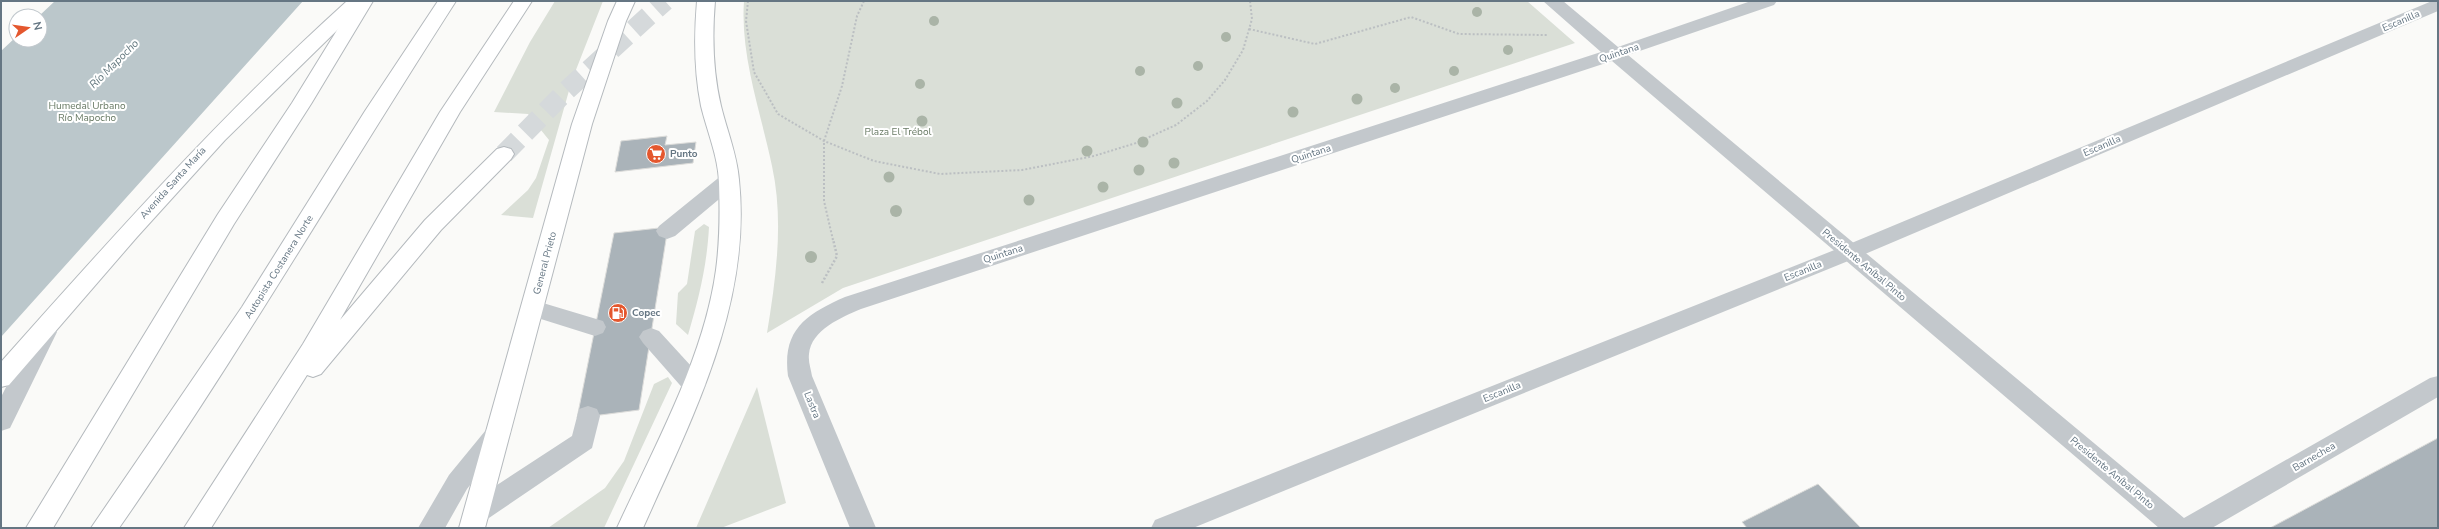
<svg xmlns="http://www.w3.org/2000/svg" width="2439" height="529" font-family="'Nunito Sans',sans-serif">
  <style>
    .green { fill: #dadfd7 }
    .water { fill: #bbc7cb }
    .building { fill: #aab3b9; stroke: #dcdcda }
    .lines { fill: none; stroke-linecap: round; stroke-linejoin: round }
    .motorway-tunnel { stroke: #d5d9db; stroke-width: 20; stroke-dasharray: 20 10; stroke-linecap: butt }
    .primary-casing { stroke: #b5babe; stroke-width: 2 }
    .motorway-casing { stroke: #b4b9bd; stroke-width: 2 }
    .path-far1 { stroke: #bbbfc2; stroke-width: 2; stroke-dasharray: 2 2; stroke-linecap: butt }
    .path { stroke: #bbbfc2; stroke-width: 2.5; stroke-dasharray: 2 2; stroke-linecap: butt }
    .service { fill: #c3c8cc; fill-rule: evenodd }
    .minor { fill: #c3c8cc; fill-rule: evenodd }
    .tertiary { fill: #c3c8cc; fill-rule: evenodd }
    .primary { fill: #fff; fill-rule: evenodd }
    .motorway { fill: #fff; fill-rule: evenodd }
    .tree { fill: #aab4a7 }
    .labels { text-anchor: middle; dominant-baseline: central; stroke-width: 4; stroke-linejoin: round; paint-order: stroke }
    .street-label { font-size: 10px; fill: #657683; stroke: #fff }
    .park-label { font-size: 10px; fill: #687a64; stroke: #fff }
    .poi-label { font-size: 10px; font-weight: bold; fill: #657683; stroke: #fff; text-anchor: start }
    .water-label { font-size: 11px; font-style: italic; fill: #60757c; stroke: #fff }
  </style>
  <rect width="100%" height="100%" fill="#fafaf8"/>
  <path class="green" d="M555,1h48l-31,79 -39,138 -32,-3 27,-25 8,-12 13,-38 -21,-26 -34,-2 36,-70z
    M744,1h783l48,42 -732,245 -76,45c9,-55 17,-112 5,-167 -11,-53 -32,-110 -28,-165z
    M704,224l5,3c-2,38 -10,71 -21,108l-12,-11 2,-31 9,-9 8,-53z
    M668,377l4,6 -68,145h-56l57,-40 19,-27 30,-77z
    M757,387l29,116 -65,25h-25z"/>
  <path class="water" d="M55,1h248l-302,336v-286l15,-14v3h24l-1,-24z"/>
  <path class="building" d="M667,136l-2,9 31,-3 -3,21 -78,9 6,-31z
    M668,227l-29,183 -62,8 37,-185z
    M2438,438v90h-168z
    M1818,484l43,44h-114l-5,-6z"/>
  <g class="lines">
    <path class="motorway-tunnel" d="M504,154l63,-64 98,-89"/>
    <defs>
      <path id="primary" d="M347,1h20l-142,139 -88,97 -128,148 -8,2v-25c111,-125 222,-249 346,-361z
        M617,1h18l-9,20 -34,103 -107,404h-26l113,-404 36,-103z
        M697,1h18c-3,35 -2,71 6,105 6,25 16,48 18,74 13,124 -47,238 -96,348h-26c37,-81 87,-170 99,-258 4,-30 4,-58 3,-88 -1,-26 -12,-51 -18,-76 -7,-35 -7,-70 -4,-105z"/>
      <path id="motorway" d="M355,1h18l-62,103 -77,120 -181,304h-27l192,-314 74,-111z
        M438,1h18c-113,175 -218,356 -337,527h-28l151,-221 123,-196z
        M514,1h18l-72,111 -120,208 85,-100 72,-71 7,-2 7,2 3,5 -3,5 -70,71 -120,144 -8,3 -6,-2 -96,153h-27l119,-184 137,-232z"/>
    </defs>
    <use href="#primary" class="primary-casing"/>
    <use href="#motorway" class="motorway-casing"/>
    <path class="path-far1" d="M748,1l-2,20 8,51 24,42 46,27 50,20 66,13 82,-4 72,-14 42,-13 40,-18 31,-24 18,-21 18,-30 9,-31 -2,-18
      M1249,29l66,15 96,-27 48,17 88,1
      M833,240l-9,-39v-60l18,-55 15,-70 7,-15"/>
    <path class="path" d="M822,283l15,-27 -4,-17"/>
    <path class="service" d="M729,173l7,2 3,5 -3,5 -61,51 -8,3 -8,-3 -3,-5 3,-5 63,-51z
      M533,300l70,21 3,6 -3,6 -8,3 -70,-22 -3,-6 3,-6z
      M45,323l8,3 4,6 -47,96 -9,3v-34l36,-71z
      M651,328l8,3 43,47 4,7 -4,7 -8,2 -8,-2 -43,-49 -4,-6 4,-6z
      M588,406l9,3 3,7 -8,32 -106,72 -9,3 -9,-3 -4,-8 4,-8 104,-68 7,-27z
      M499,422l9,3 3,7 -44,57 -22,39h-27l31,-53 41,-50z"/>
    <path class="minor" d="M1543,1h20l55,46 133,-46h26l-3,4 -146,50 556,463 246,-140 8,-2v21l-226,131h-53l-547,-467 -751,248c-19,8 -50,21 -52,45 -1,8 2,15 3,22l64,152h-26l-62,-152c-6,-46 18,-62 57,-79l756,-245z"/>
    <path class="tertiary" d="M2432,1h6v10l-580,246 -665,271h-42l4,-8 687,-273z"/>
    <use href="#primary" class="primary"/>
    <use href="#motorway" class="motorway"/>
  </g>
  <g class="tree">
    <circle cx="1477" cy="12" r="5"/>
    <circle cx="934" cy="21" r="5"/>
    <circle cx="1226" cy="37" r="5"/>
    <circle cx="1508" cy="50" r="5"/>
    <circle cx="1198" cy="66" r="5"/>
    <circle cx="1140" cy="71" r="5"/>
    <circle cx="1454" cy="71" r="5"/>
    <circle cx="920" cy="84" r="5"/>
    <circle cx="1395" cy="88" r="5"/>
    <circle cx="1357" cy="99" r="5.5"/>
    <circle cx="1177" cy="103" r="5.5"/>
    <circle cx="1293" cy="112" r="5.5"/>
    <circle cx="922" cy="121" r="5.5"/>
    <circle cx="1143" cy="142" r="5.5"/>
    <circle cx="1087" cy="151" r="5.5"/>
    <circle cx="1174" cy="163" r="5.5"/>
    <circle cx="1139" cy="170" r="5.5"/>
    <circle cx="889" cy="177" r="5.5"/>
    <circle cx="1103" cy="187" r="5.5"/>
    <circle cx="1029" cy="200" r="5.5"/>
    <circle cx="896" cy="211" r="6"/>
    <circle cx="811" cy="257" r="6"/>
  </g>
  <defs>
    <symbol id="supermarket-disc" viewBox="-11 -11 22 22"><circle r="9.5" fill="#e4572e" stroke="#fff"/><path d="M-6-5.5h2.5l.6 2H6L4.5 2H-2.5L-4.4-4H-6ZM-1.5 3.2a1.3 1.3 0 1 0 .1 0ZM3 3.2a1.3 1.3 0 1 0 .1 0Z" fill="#fff"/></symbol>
    <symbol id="fuel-disc" viewBox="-11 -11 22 22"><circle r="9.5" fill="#e4572e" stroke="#fff"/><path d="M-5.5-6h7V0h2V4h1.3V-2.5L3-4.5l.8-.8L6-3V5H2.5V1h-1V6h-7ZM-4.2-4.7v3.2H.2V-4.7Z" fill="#fff"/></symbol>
  </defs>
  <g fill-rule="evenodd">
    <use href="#supermarket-disc" x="645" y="143" width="22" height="22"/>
    <use href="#fuel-disc" x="607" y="302" width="22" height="22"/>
  </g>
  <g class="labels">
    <g class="street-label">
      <text transform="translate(2401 21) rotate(-23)">Escanilla</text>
      <text transform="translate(1619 53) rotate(-19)">Quintana</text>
      <text transform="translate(2102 146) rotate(-23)">Escanilla</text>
      <text transform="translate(1311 154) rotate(-18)">Quintana</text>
      <text transform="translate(173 183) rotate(-48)">Avenida Santa María</text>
      <text transform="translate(1003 254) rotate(-18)">Quintana</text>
      <text transform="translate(545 263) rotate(-75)">General Prieto</text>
      <text transform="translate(1864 265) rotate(40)">Presidente Aníbal Pinto</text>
      <text transform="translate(279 267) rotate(-58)">Autopista Costanera Norte</text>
      <text transform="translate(1803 271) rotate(-22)">Escanilla</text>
      <text transform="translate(1502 392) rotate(-22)">Escanilla</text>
      <text transform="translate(812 405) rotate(68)">Lastra</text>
      <text transform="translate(2314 457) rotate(-30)">Barnechea</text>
      <text transform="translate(2112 473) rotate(40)">Presidente Aníbal Pinto</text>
    </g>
    <g class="park-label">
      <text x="87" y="106">Humedal Urbano<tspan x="87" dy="12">Río Mapocho</tspan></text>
      <text x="898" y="132">Plaza El Trébol</text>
    </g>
    <g class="poi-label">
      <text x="670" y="154">Punto</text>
      <text x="632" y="313">Copec</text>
    </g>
    <g class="water-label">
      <text transform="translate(114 64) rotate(-45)">Río Mapocho</text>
    </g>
  </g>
  <rect width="2439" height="529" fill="none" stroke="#657683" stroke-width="4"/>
  <g transform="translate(28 28) rotate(77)"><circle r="19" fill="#ffffff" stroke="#c1c8cd"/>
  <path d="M0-3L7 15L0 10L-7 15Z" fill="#e4572e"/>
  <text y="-6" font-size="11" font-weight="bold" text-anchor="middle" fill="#657683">N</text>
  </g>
</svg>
